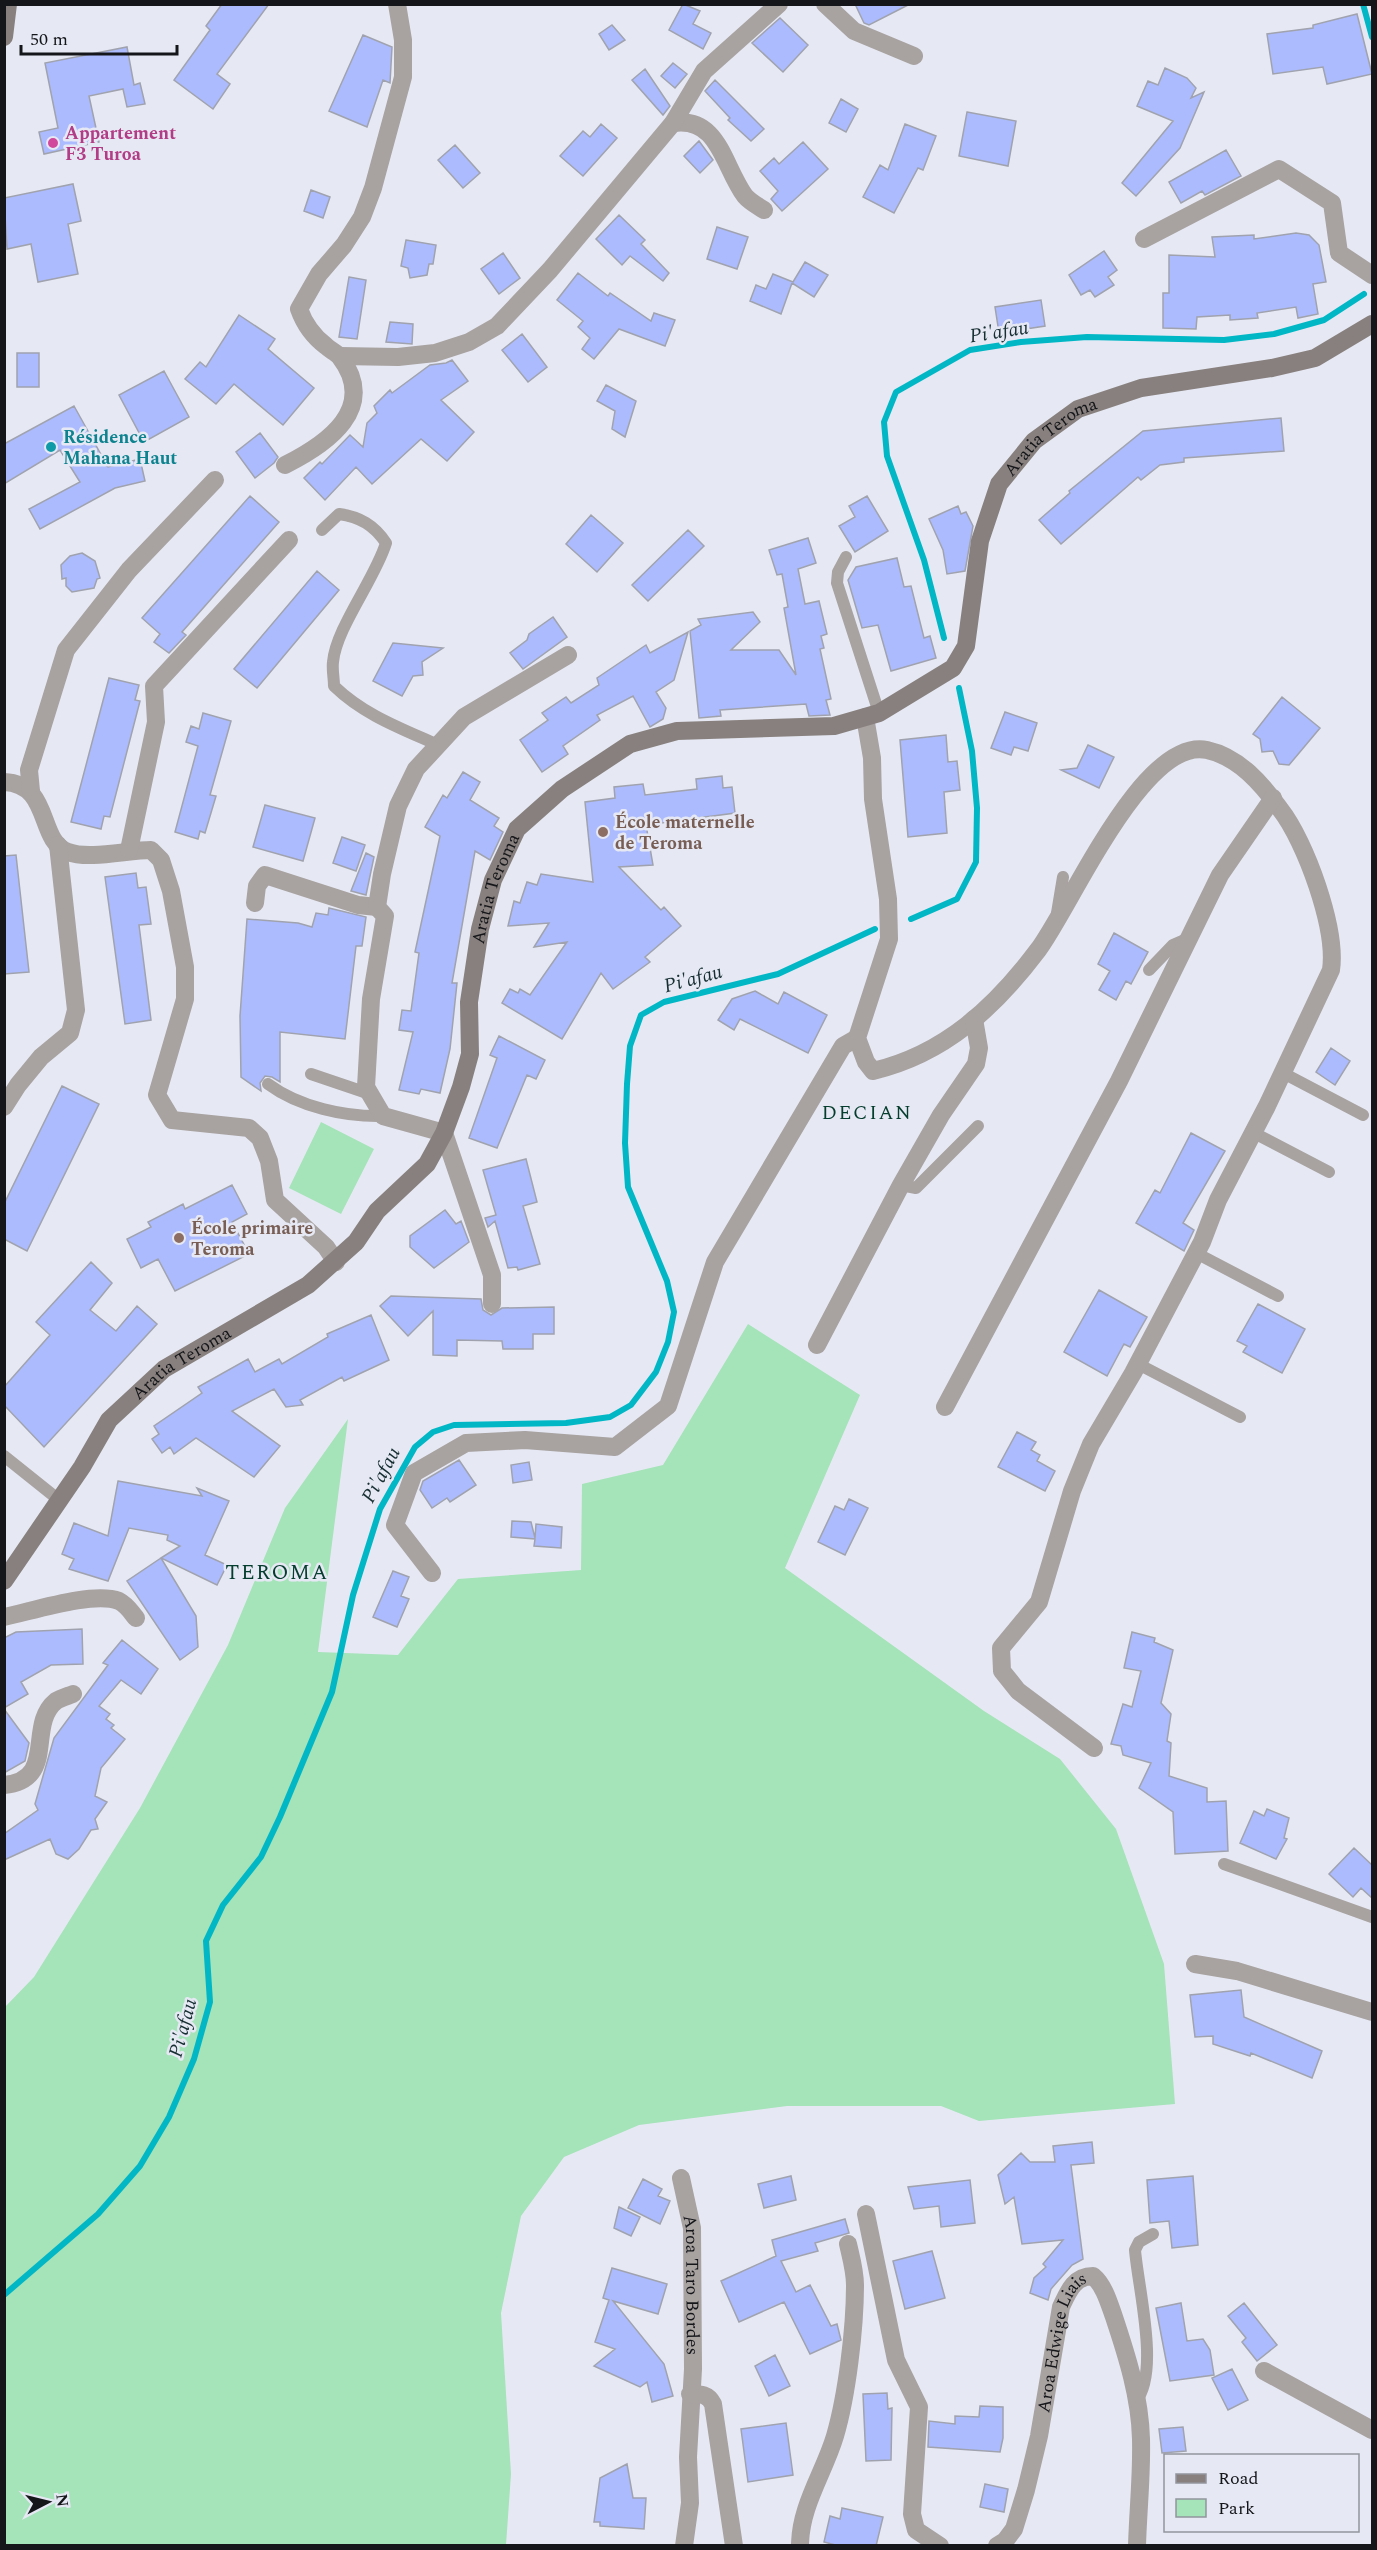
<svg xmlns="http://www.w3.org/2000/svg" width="1377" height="2550" font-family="Spectral,serif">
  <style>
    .green { fill: #a5e3b9 }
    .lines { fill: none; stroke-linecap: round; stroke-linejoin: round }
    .stream { stroke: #02b7c5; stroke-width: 6 }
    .building { fill: #acbbfe; stroke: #a0a3ae; stroke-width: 1.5 }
    .service { stroke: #a8a2a1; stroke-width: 12 }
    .minor { stroke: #a8a2a1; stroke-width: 18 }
    .secondary { stroke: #88807e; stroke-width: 18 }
    .hotel-dot { fill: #d1479c; stroke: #e6e9f4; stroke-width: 2 }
    .culture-dot { fill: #0f9aa8; stroke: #e6e9f4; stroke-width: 2 }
    .education-dot { fill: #8d6e63; stroke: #e6e9f4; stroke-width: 2 }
    .labels { text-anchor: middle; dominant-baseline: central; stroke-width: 5; stroke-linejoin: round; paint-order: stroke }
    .hotel-label { font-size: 18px; font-weight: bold; fill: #b23c85; stroke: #e6e9f4; text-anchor: start }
    .culture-label { font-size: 18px; font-weight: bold; fill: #0d838f; stroke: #e6e9f4; text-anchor: start }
    .street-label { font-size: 18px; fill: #15161a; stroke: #e6e9f4 }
    .education-label { font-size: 18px; font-weight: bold; fill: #785e54; stroke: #e6e9f4; text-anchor: start }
    .water-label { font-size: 20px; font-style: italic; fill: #172f32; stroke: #e6e9f4 }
    .neighbourhood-label { font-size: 20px; letter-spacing: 1.5px; fill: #053d2e; stroke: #e6e9f4 }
    .quarter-label { font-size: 21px; letter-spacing: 1.5px; fill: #053d2e; stroke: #e6e9f4 }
  </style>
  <rect width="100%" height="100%" fill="#e6e9f4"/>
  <path class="green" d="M321,1122l53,27 -33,65 -52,-26z
    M748,1324l112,71 -75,173 199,143 76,48 56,70 48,135 11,140 -196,17 -38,-15h-154l-148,19 -75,32 -43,59 -20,97 10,161 -5,71h-501v-538l29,-30 106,-169 88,-163 57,-137 63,-89 -30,233 80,3 60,-76 123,-9 1,-86 81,-19z"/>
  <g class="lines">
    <path class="stream" d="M1363,4l9,33
      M944,638l-20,-78 -37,-104 -3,-34 12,-30 74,-42 51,-8 66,-5 137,3 50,-6 50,-14 40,-26
      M911,919l46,-20 19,-37 1,-54 -5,-57 -13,-63
      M4,2295l94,-81 42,-48 29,-49 25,-58 16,-57 -4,-61 17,-36 38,-48 19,-40 52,-125 21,-97 27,-86 35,-62 18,-15 21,-7 112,-2 44,-6 21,-12 25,-33 12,-30 6,-30 -7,-31 -39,-94 -3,-44 2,-59 3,-38 11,-31 23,-13 114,-28 97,-45"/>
  </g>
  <path class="building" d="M222,4h47l-52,70 13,10 -17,25 -39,-29 36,-50 -4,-4z
    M683,4l17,7 -7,13 18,9 -8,16 -34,-19z
    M855,4h55l-41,21 -5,-2z
    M1357,14l15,60 -45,10 -4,-17 -50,7 -6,-40 46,-6v-3z
    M780,18l28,27 -25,27 -31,-29z
    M612,25l13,15 -16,10 -10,-16z
    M363,35l29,12 -2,36 -7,-3 -16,47 -38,-16z
    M127,47l7,38 6,-2 5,21 -18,3 -4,-18 -34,7 10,46 -55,12 -5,-22 19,-4 -13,-65z
    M673,63l14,11 -12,14 -14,-12z
    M1165,68l22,10 9,10 -5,10 13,-6 -24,56 -44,48 -14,-13 51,-62 -36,-15 11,-25 10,4z
    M645,69l25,37 -7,9 -31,-35z
    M715,80l49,49 -13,12 -23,-21 2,-2 -25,-27z
    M841,99l17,10 -12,23 -17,-9z
    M967,112l49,9 -8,45 -49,-10z
    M601,124l16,14 -34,38 -23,-20 23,-25 7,6z
    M905,124l31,12 -13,34 -5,-2 -24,45 -31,-16 17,-32 8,5z
    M699,141l14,19 -13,13 -16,-17z
    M803,142l25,27 -46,42 -11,-12 7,-8 -18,-20 14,-13 5,6z
    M455,145l25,28 -17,15 -25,-28z
    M1226,150l15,26 -36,19 -3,-4 -21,12 -12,-21z
    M73,184l8,37 -13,3 10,50 -40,8 -7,-38 -24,5 -3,-51z
    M311,190l19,7 -7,21 -19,-7z
    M619,215l26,25 -4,4 28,29 -6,8 -33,-25 -8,9 -26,-26z
    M717,227l31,10 -11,32 -30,-10z
    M1296,233l13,2 10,10 7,37 -13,2 5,30 -20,4 -2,-11 -39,6 1,5 -28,2v-5l-33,2 -1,12 -33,-1v-35h6v-38l46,2 -3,-20 42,-2v4z
    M406,240l30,5 -3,19h-4l-2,11 -17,3 -2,-10 -7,-2z
    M1104,251l13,19 -9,7 6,8 -19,12 -5,-7 -9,5 -12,-20z
    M503,253l17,25 -21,16 -18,-25z
    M805,262l23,13 -14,22 -22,-14 -11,31 -31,-13 6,-16 10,4 7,-15 20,8z
    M578,273l30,23 2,-3 41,28 3,-8 21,7 -10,26 -46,-17 -25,30 -12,-10 8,-11 -12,-11 5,-6 -26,-21z
    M349,277l17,3 -9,59 -18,-2z
    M1041,300l4,26 -46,7 -4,-26z
    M239,315l36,24 -7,10 46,39 -31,37 -49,-41 -18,20 -31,-25 15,-17 6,5z
    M390,322l23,2 -1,20 -26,-2z
    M522,334l25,33 -19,15 -26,-32z
    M17,353h22v34h-22z
    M452,360l16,21 -27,19 33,32 -27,29 -26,-22 -49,45 -16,-17 -31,33 -21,-22 16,-16 2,2 28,-29 13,12 4,-24 10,-10 -3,-7 16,-16 2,3 38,-28 16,-2z
    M164,371l25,46 -45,25 -25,-47z
    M606,385l30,16 -11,36 -13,-8 3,-18 -18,-10z
    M74,406l34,61 32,-8 5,22 -30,7 -75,41 -11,-20 51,-27 -20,-32 -56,34v-40z
    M1281,418l3,33 -100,7v4l-24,3 -19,15 -3,-3 -77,67 -22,-24 31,-27 -1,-2 74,-60z
    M260,433l18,24 -4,6 -19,15 -19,-26z
    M250,496l29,26 -97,110 4,3 -17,18 -15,-11 6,-8 -18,-16z
    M867,496l21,35 -33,21 -16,-26 16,-9 -6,-11z
    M958,506l3,8 5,-2 7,14 -8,45 -18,3 -4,-24 -14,-31z
    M591,515l32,28 -26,29 -31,-28z
    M688,530l16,16 -56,55 -16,-16z
    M808,538l8,25 -18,6 7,35 14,-3 8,33 -6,2 3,12 -4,1 11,50 -5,1 4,15 -21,1 -3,-12 -86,6 1,6 -22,2 -9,-87 11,-6 -3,-6 55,-7 7,10 -29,28h48l17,25 -12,-67 4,-1 -6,-33 -5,1 -8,-25z
    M82,553l13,8 5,17 -3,1 -3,9 -22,4 -6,-6v-8l-4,1 -1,-14 9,-9z
    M897,558l7,29 7,-1 13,52 6,-2 6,22 -45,13 -13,-46 -16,3 -14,-48 8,-13z
    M317,571l22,19 -82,98 -23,-19z
    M553,617l14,20 -44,32 -13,-16 17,-13 2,-6z
    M688,632l-14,48 -18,12 10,16 -3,11 -13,8 -17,-31 -36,19 3,5 -37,26 5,8 -26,18 -22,-32 28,-20 -6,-7 24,-16 5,6 28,-18 -2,-7 49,-33 4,8z
    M393,643l50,5 -21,14 1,13 -10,1 -11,20 -29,-15z
    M109,678l30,7 -4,15 5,1 -30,116 -6,-1 -3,13 -30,-7z
    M1282,697l38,31 -31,37 -10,-1 -6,-13 -11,1 -2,-13 -7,-5z
    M1005,712l32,11 -9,28 -14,-4 -3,8 -20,-7z
    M203,713l28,8 -21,74 6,1 -11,37 -5,-2 -2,8 -23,-7 23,-86 -12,-4 5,-16 8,3z
    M946,735l2,27 9,-1 3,29 -16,2 3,41 -39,4 -8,-97z
    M1088,745l26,12 -15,31 -38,-18 16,-2z
    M463,772l17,10 -10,18 29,18 -5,8 9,6 -13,28 -15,-9 -23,132h5l-7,66 -10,44 -19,-4 -2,5 -20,-4 14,-58 -14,-2 3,-20 9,1 8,-58 -4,-1 25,-116 -15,-9 18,-32 4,3z
    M722,776l1,12 9,-1 3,26 -89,12 7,40 -34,2 42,43 3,-3 17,19 -36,31 5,5 -37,27 -12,-16 -39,66 -60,-36 8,-14 8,4 2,-4 10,6 37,-53 -33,5 15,-24 -41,3 6,-25 6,2 7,-21 10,3 4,-11 52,8 -8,-80 30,-4 -1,-11 29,-3 2,11 52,-6 -1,-10z
    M265,805l50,13 -12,43 -50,-14z
    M342,837l23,8 -9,26 -23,-8z
    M366,853l8,4 -8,38 -15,-4z
    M16,855l13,117 -25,2v-118z
    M136,873l2,15 8,-1 5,37 -12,1 12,95 -26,4 -20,-147z
    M329,908l37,9 -4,29h-6l-11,93 -65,-7v50l-8,-5 -7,-1 -5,7 1,8 -20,-14 -1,-61 7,-97 51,4 14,4 4,-14 12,2z
    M1114,933l34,19 -17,32 -5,-3 -10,19 -17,-10 11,-19 -12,-7z
    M755,991l23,13 6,-12 43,23 -19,38 -68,-34 -6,11 -16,-10 14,-21z
    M499,1036l46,24 -9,19 -9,-4 -30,73 -28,-10 28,-80 -7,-3z
    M1331,1048l19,13 -15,24 -19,-13z
    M62,1086l37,18 -72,147 -23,-12v-35z
    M1191,1133l34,18 -42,72 11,7 -10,21 -48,-28 19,-33 5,3z
    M526,1159l11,43 -14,4 17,58 -22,6 -1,-3 -9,1 -13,-47 -7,6 -3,-9 11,-3 -13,-45z
    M232,1185l15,29 -15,8 17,32 -74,37 -17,-32 -17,9 -14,-29 24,-12 -3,-5 35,-18 2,5z
    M445,1210l11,14 5,-3 8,21 -35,26 -24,-21v-11z
    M91,1262l21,21 -22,27 26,21 21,-25 20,18 -113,123 -40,-42v-18l46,-52 -14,-13z
    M1099,1290l48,27 -17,30 -6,-3 -17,32 -43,-24z
    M391,1296l90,3 2,11 8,5 11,-7 52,-1v27h-21v15h-30l-1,-8 -45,-1v16l-24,-1v-44l-25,25 -28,-30z
    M1258,1304l47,25 -23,44 -39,-21 4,-6 -10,-5z
    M371,1315l18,45 -45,21 -2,-4 -42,23 3,5 -17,2 -12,-18 -42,22 48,35 -26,31 -58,-39 -22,16 -4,-7 -8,6 -10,-14 7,-5 -5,-8 48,-33 -4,-6 50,-28 7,13 24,-13 3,5 46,-27 -1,-3z
    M1017,1432l19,10 -5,8 9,5 -3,6 18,10 -10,20 -47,-24z
    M459,1460l17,25 -26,17 -3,-4 -15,10 -12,-18 3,-9z
    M529,1462l3,18 -19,3 -2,-18z
    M118,1481l84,15 -5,-8 32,13 -24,54 22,10 -10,20 -56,-27 19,-12 -13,-6 1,-5 -39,-7 -21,53 -39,-12 5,-10 -12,-5 12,-31 34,13z
    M849,1499l19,9 -23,47 -27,-13 17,-36 9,4z
    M512,1521l19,1 4,16 1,-14 26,3 -1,21 -27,-2 1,-7 -24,-2z
    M161,1558l35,58 2,31 -18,13 -53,-79z
    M393,1571l16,6 -8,19 8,3 -12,28 -24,-10z
    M82,1629l1,35 -32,1 -30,17 7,12 -24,14v-70l12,-6z
    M1132,1632l23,6 -1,4 19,8 -12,53 10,11 -4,27 4,2 -2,33 38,12v14l19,-1 2,50 -53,3 -2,-42 -34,-24 12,-25 -28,-8 -2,-9 -10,-2 12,-40 9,3 9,-36 -17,-3z
    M122,1640l36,29 -17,25 -20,-14 -22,26 11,8 -4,5 8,6 -3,3 14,11 -24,29 -6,28 12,6 -12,17 3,10 -7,1 -12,19 -11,10 -12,-5 -6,-15 -46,21v-26l34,-24 -3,-6 19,-66 54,-73 -5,-2z
    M4,1709l25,34 -4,18 -21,12z
    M1267,1809l22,9 -5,20 3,1 -11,20 -36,-16 14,-32 10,5z
    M1354,1848l18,17v33l-11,-10 -8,9 -24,-23z
    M1241,1990l3,27 78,34 -10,27 -61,-25 -1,3 -37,-12v-8l-18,1 -5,-42z
    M1092,2142l2,21 -23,2 12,94 -11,6 -21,24 -3,11 -18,-7 4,-15 12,-11 -3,-3 20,-24 -41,4 -8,-47 -9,7 -7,-29 23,-22 9,9h25l-2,-16z
    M791,2176l5,24 -32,8 -6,-24z
    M1193,2176l5,69 -26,3 -3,-27 -19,2 -3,-43z
    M643,2179l19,10 -4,7 12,5 -10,23 -32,-16z
    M970,2180l5,43 -34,4 -2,-21 -25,3 -6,-22z
    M619,2207l21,10 -9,19 -17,-8z
    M845,2219l4,14 -34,10 3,8 -37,10 15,31 14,-7 21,41 6,-2 4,16 -31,14 -26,-52 -45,20 -18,-41 55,-25 -4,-16z
    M932,2251l13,47 -40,11 -12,-48z
    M612,2268l55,16 -9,30 -45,-13 51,63 9,32 -21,6 -5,-20 -7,5 -46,-21 21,-17 -20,-7 14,-42 -6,-2z
    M1181,2303l6,38 16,-2 7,11 4,25 -44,6 -14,-73z
    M1244,2303l33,42 -20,16 -15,-19 4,-4 -18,-22z
    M775,2355l15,31 -21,10 -14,-30z
    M1232,2369l16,31 -20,10 -16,-32z
    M887,2393l1,16 4,-1 -1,52 -25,1 -3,-67z
    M980,2406l23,1v31l-3,14 -72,-5 1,-26 26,3v-8l24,1z
    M786,2423l7,52 -45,7 -7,-53z
    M1183,2427l3,24 -24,2 -3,-24z
    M627,2464l6,34h13l-2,31 -44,-3v-4h-6l6,-44z
    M985,2484l23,5 -4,23 -24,-5z
    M842,2508l41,9 -7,29h-37l-15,-4 6,-26 10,3z"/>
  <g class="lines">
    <path class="service" d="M322,530l17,-16c21,3 35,11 47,29 -11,36 -50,85 -53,119 -1,8 1,16 1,24 30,29 66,42 104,59
      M846,557l-8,15 -1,11 42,130
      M1057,913l6,-36
      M1149,970l24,-25 16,-7
      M1283,1073l80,42
      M311,1074l59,20
      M268,1084c31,23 77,33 115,32
      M1254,1133l75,39
      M901,1185l15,3 62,-62
      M1196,1253l82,43
      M1138,1364l102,53
      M4,1456l55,44
      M1224,1864l148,53
      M1136,2401c24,-29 2,-113 -1,-151l4,-8 14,-8"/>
    <g class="minor">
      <path d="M825,4l29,27 60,25"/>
      <path d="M673,123c46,-7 50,43 72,73 5,6 13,10 19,14"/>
      <path d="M1144,239l135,-70 53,34 7,50 33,22"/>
      <path d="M340,356l58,1 37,-4 34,-11 28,-16 53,-56 123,-147 31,-52 75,-67"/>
      <path d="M285,465c42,-21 94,-57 55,-108 -3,-4 -10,-7 -14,-11 -12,-9 -22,-23 -27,-37l20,-35 25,-29 18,-28 11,-29 30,-111v-37l-6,-36"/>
      <path d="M865,717l7,41 1,41 15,100 1,40 -32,99 9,24 7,9c72,-17 122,-64 165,-121 32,-42 105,-214 169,-200 32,7 55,34 73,59 26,33 57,120 51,161l-64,136 -49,94 -16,42 -69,131 -42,71 -19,47 -33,111 -38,46 1,23 16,20 76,57"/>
      <path d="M4,782c48,2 33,59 64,70 21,8 60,-2 83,-2l10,10 10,31 14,76v32l-28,96 15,25 77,8 11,10 9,23 6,39 51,47 10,15"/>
      <path d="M31,791l-2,-21 37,-120 63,-80 86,-90"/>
      <path d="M129,850l27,-128 -2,-36 135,-146"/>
      <path d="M255,903l2,-17 8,-11 93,30 19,2"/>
      <path d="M4,1107l14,-22 23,-28 29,-24 6,-23 -18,-165"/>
      <path d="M492,1304v-29l-48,-142 -61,-17 -17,-29 5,-88 14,-83 -8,-9 5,-33 16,-68 18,-37 48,-52 104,-62"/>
      <path d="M817,1345l84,-160 40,-70 35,-51 3,-16 -5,-29"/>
      <path d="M945,1407l174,-326 101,-206 53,-77"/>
      <path d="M432,1573l-37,-48 19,-52 52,-30 59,-3 90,7 53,-41 47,-144 128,-216 14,-8"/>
      <path d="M4,1617c29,-6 89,-26 115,-16 8,4 12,11 17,17"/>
      <path d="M4,1785c54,-5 22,-60 52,-84 5,-3 12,-5 17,-7"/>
      <path d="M1195,1964l42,7 135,41"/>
      <path id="s1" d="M681,2178l11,50 1,141 -5,88 2,46 -6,43"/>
      <path d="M866,2214l30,146 23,47 -7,107 4,16 24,16"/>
      <path d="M1264,2371l108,59"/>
      <path d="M690,2394c11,0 18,0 23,10l21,142"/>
      <path d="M800,2546c0,-40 24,-73 35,-110 12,-41 20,-108 20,-151 0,-14 -4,-28 -7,-41"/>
      <path id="s2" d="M997,2546l8,-5 9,-12 12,-39 13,-54 22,-129c7,-15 13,-31 32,-31 11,9 16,27 21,41 13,39 26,80 27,122 1,34 -3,72 -4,107"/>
    </g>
    <g class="secondary">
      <path d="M4,37l4,-33"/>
      <path id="s3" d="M4,1581l78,-114 27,-47 55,-51 144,-84 48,-43 21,-31 50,-47 17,-31 17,-46 9,-33 -1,-52 11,-73 13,-49 24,-51 45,-40 68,-45 47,-13 157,-5 45,-13 74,-45 13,-22 14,-105 19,-57 35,-43 44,-32 63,-21 131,-20 43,-10 57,-34"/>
    </g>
  </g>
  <circle class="hotel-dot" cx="53" cy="143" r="6"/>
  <circle class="culture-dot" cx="51" cy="447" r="6"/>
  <g class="education-dot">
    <circle cx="603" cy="832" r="6"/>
    <circle cx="179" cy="1238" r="6"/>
  </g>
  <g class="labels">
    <g class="hotel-label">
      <text x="65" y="133">Appartement<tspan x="65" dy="21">F3 Turoa</tspan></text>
    </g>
    <g class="culture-label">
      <text x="63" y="437">Résidence<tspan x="63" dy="21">Mahana Haut</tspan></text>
    </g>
    <g class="street-label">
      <text stroke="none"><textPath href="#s3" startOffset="1700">Aratia Teroma</textPath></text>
      <text stroke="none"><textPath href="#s3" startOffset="892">Aratia Teroma</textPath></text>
      <text stroke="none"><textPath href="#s3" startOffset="285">Aratia Teroma</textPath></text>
      <text stroke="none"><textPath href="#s1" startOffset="108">Aroa Taro Bordes</textPath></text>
      <text stroke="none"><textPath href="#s2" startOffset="218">Aroa Edwige Liais</textPath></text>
    </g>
    <g class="education-label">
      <text x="615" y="822">École maternelle<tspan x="615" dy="21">de Teroma</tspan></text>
      <text x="191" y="1228">École primaire<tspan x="191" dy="21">Teroma</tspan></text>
    </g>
    <g class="water-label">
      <text transform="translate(999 332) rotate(-9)">Pi'afau</text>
      <text transform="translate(693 979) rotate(-15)">Pi'afau</text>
      <text transform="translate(381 1475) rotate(-62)">Pi'afau</text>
      <text transform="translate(183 2028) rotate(-75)">Pi'afau</text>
    </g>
    <g class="neighbourhood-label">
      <text x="867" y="1113">DECIAN</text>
    </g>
    <g class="quarter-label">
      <text x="277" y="1573">TEROMA</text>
    </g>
  </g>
  <rect width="1377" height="2550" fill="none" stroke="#15161a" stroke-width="12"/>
  <rect x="1164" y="2454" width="195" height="78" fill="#e6e9f4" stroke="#92959d" stroke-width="1.5"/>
  <rect x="1176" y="2474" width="30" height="9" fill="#88807e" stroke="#92959d" stroke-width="1.5"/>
  <text x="1218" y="2484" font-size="18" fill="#15161a">Road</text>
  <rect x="1176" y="2499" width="30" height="18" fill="#a5e3b9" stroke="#92959d" stroke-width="1.5"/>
  <text x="1218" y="2514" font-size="18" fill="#15161a">Park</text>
  <g transform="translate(48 2502) rotate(83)" stroke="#e6e9f4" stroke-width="4.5" paint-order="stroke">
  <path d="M0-4.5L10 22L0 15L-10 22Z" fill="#15161a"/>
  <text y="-9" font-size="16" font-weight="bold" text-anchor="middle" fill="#15161a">N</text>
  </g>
  <path d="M21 45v9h156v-9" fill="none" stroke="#15161a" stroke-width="3"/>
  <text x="30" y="45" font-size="18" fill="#15161a" stroke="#e6e9f4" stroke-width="4.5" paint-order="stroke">50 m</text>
</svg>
